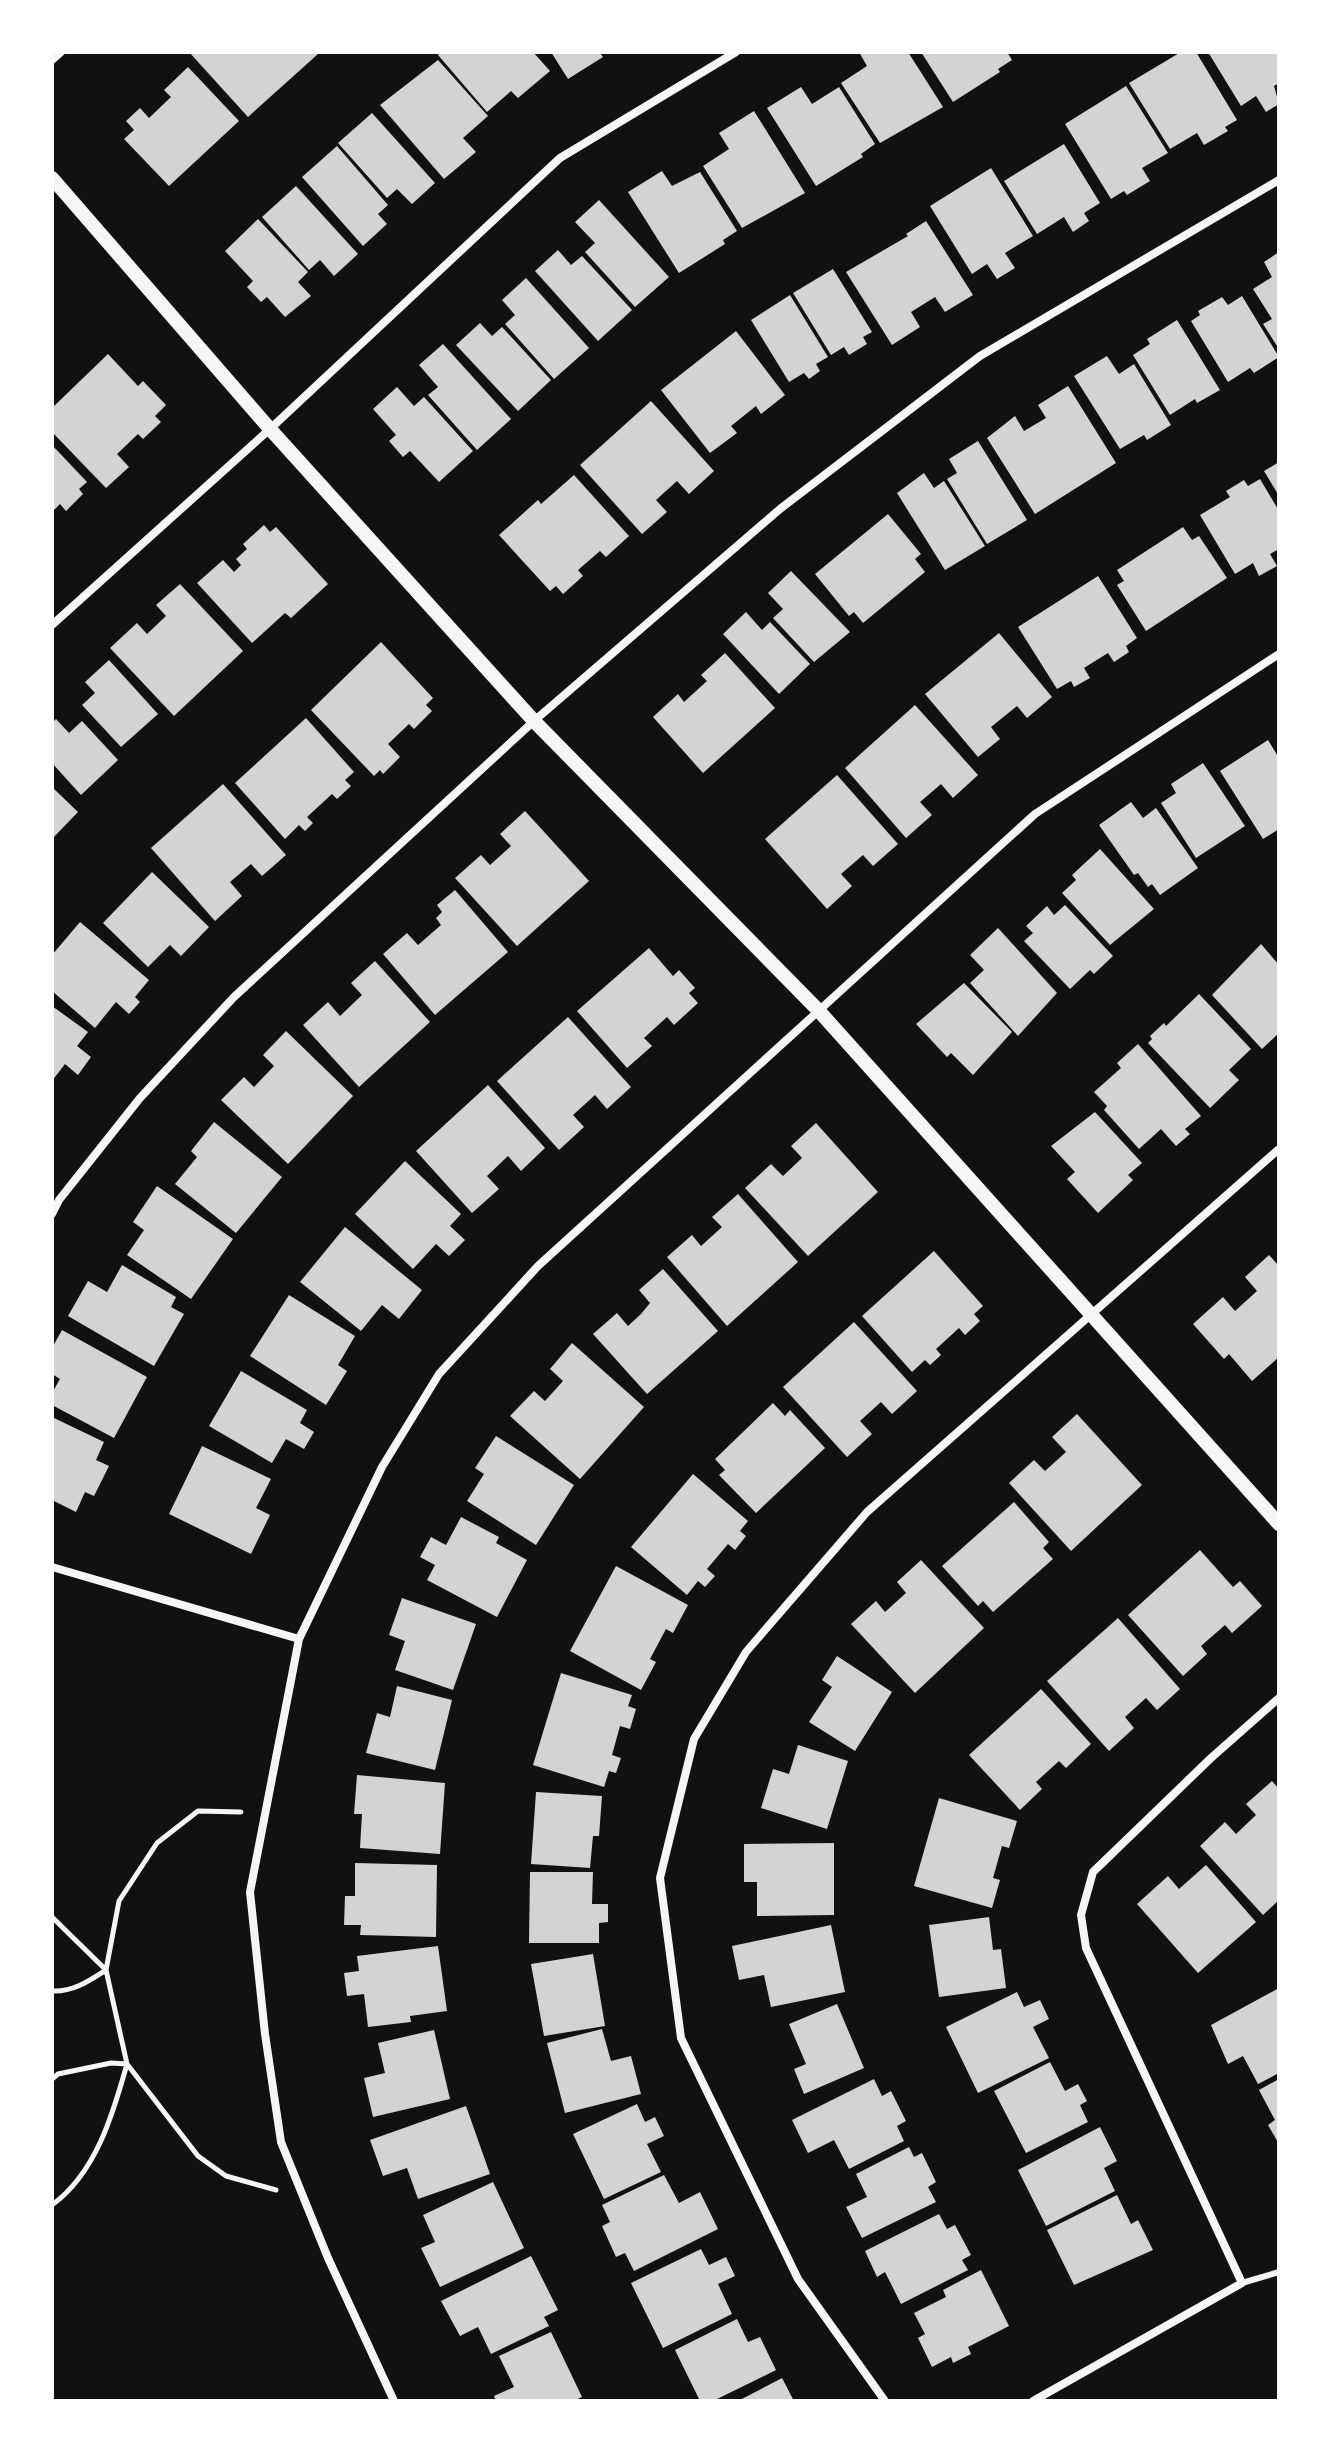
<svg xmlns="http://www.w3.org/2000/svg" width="1331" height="2453" font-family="Lora,serif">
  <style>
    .building { fill: #d3d3d3 }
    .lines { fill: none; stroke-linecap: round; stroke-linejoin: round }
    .path { stroke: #f5f5f5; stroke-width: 5 }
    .service { stroke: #f5f5f5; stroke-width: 6 }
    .minor { stroke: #f5f5f5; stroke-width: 8 }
    .tertiary { stroke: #f5f5f5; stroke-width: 14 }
  </style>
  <rect width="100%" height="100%" fill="#111"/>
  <path class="building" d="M189,52h127l2,2 -70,63z
    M442,52h91l17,19 -32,27 -7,-7 -24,21 -49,-57z
    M551,52h48l4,5 -35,22z
    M859,52h49l35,55 -63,36 -39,-60 26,-17z
    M921,52h86l5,8 -14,9 2,3 -47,30z
    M1181,52h15l41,68 -12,7 3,4 -24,14 -7,-12 -27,16 -41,-66z
    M1208,52h71v31l-5,3 5,18 -13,8 -10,-16 -15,10z
    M438,60l50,56 -25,22 13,14 -32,27 -64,-74z
    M188,67l51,54 -70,65 -45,-47 10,-9 -8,-9 14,-13 9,10 22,-21 -7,-7z
    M1126,86l42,67 -26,15 8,13 -23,14 -3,-4 -13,8 -46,-75z
    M801,87l11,17 27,-17 36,57 -14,10 2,3 -47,29 -49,-78z
    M754,111l51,82 -63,35 -39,-62 26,-17 -10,-16z
    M372,113l63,70 -23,21 -15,-15 -10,9 -49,-55z
    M1064,144l36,59 -16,10 5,8 -16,11 -9,-15 -27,17 -33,-53z
    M337,146l51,59 -10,9 9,10 -24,22 -61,-69z
    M991,168l42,68 -28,17 10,15 -18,11 -10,-15 -15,10 -42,-68z
    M662,171l10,15 28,-14 37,59 -14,9 2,4 -46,29 -51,-81z
    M296,186l62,68 -24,22 -14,-16 -11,10 -47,-53z
    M599,200l70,77 -34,30 -50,-55 10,-9 -20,-21z
    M258,219l50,53 -10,10 13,14 -26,21 -18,-20 -6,5 -14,-15 6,-6 -28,-30z
    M926,221l47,74 -28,17 -10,-15 -24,15 9,15 -28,18 -46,-73 62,-36 -2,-2z
    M558,250l13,15 11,-9 50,54 -34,31 -63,-70z
    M1279,252v97l-16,-25 9,-5 -19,-30 19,-12 -8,-15z
    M833,269l39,63 -9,5 4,7 -18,11 -5,-8 -13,8 -38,-62z
    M526,278l63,70 -35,31 -49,-55 10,-9 -13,-15z
    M790,295l38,62 -12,7 4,7 -11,8 -5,-6 -15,9 -38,-62z
    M1242,296l37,61 -25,16 -4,-5 -22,14 -37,-61 9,-6 -2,-4 24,-14 6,8z
    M1177,320l43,70 -23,13 -2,-4 -25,16 -37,-60 17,-11 -3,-5z
    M480,323l12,13 10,-9 49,53 -33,31 -62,-66z
    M736,331l49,64 -24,19 -5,-8 -25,20 6,7 -27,20 -49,-63z
    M443,344l68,75 -34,31 -49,-55 10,-8 -19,-22z
    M108,354l30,32 5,-5 23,24 -11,11 6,6 -18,17 -5,-5 -21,20 12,13 -23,21 -54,-56v-24z
    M1107,356l12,18 15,-10 37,61 -24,15 -3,-5 -24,14 -46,-73z
    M1068,386l48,77 -81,51 -48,-76 28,-22 9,15 22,-13 -8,-13z
    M397,387l17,19 10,-9 49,54 -34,31 -29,-31 -7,6 -14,-16 7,-6 -23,-26z
    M651,401l63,70 -25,23 -12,-13 -21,19 11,12 -25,22 -62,-69z
    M978,441l49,79 -40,24 -40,-65 10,-6 -8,-14z
    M52,445l35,37 -8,7 4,5 -17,17 -6,-7 -8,8z
    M1279,462v34l-15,-25z
    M924,473l10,15 10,-7 41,65 -40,24 -48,-77z
    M574,475l55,61 -23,21 -6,-6 -22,19 5,6 -20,18 -7,-8 -6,5 -51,-56 39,-35 3,4z
    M1260,479l19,32v38l-9,5 7,12 -18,10 -6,-13 -18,11 -35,-59 30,-18 -4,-6 18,-11 4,6z
    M888,514l33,40 -6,5 10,13 -62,51 -9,-11 -5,4 -34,-42z
    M264,525l6,7 6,-5 52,57 -37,34 -6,-5 -33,30 -55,-60 26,-23 11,12 7,-7 -5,-6 11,-10 -4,-5z
    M1183,527l9,13 7,-4 28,42 -81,53 -29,-46 7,-4 -7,-11z
    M791,571l59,61 -36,30 -41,-44 10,-9 -15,-16z
    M1098,576l39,62 -11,8 3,6 -15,10 -6,-9 -24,15 6,10 -16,9 -3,-6 -14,8 -39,-62z
    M180,584l63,67 -69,65 -64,-68 27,-25 10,11 19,-18 -10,-11z
    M746,612l16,18 8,-8 40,42 -31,30 -56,-60z
    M999,633l53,64 -25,21 -10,-12 -26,21 9,12 -22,18 -53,-63z
    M381,642l52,56 -7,7 6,6 -18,18 -5,-5 -21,20 12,13 -17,17 -3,-4 -6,6 -63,-66z
    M725,653l50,55 -72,65 -50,-56 25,-23 6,8 23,-21 -6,-6z
    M109,660l49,54 -37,33 -39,-42 13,-12 -10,-11z
    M915,705l63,70 -25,23 -12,-14 -21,18 12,13 -26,23 -61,-70z
    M306,718l48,54 -9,8 6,6 -14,13 -5,-5 -25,23 6,6 -8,8 -6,-6 -14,14 -50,-56z
    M56,719l13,14 13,-12 36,39 -37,35 -29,-32v-40z
    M1268,740l11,18v71l-16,10 -43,-68z
    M1203,763l42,63 -49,32 -35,-55 15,-10 -5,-9z
    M837,775l61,69 -25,22 -10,-11 -22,19 11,12 -25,23 -62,-70z
    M223,784l63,71 -24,21 -11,-12 -21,18 12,14 -27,25 -64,-73z
    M52,787l26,25 -26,27z
    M1131,802l12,16 13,-10 42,60 -38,27 -8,-11 -4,3 -10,-14 -4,2 -35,-50z
    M525,811l64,70 -72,65 -62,-68 26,-23 9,10 21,-19 -11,-12z
    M1100,849l54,60 -44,36 -48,-52 14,-13 -4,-5z
    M152,872l57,55 -28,29 -11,-11 -22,22 -45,-44z
    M455,890l53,62 -73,63 -52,-61 24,-21 11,12 23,-20 -5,-7 6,-6 -5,-7z
    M1065,905l48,51 -19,18 -4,-4 -20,19 -46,-48 9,-8 -7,-7 21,-20 7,9z
    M80,922l69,58 -14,17 5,5 -11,12 -13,-12 -21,26 -43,-37v-36z
    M998,928l59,65 -39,43 -48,-53 14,-13 -14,-15z
    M1261,944l18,21v68l-17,16 -50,-54z
    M649,948l24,28 6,-6 16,18 -6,5 9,10 -24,22 -7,-8 -23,21 8,8 -25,22 -50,-57z
    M375,961l55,61 -71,65 -56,-62 25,-23 12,14 22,-21 -11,-12z
    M964,983l48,49 -39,43 -22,-22 -4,4 -31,-33z
    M1199,994l52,55 -22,21 10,10 -29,28 -62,-65 4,-4 -2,-3 14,-13 2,3z
    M52,1006l36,26 -11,14 14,11 -13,18 -13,-11 -13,17z
    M568,1017l63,70 -24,22 -12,-14 -22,20 11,12 -25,23 -62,-69z
    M286,1031l67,65 -65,68 -67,-64 23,-23 10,10 20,-21 -11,-11z
    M1138,1044l63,72 -16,13 5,5 -14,12 -15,-17 -22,20 -35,-39 3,-4 -13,-14 27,-24 -4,-5z
    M488,1085l57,63 -24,23 -13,-15 -21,20 12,13 -27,24 -56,-62z
    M1095,1112l47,51 -14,12 5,5 -35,33 -31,-34 8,-7 -24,-26z
    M214,1122l68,55 -46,56 -61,-49 22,-27 -6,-6z
    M816,1123l62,69 -70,64 -63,-68 26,-24 12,12 19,-18 -11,-12z
    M405,1161l56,53 -11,12 15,14 -16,16 -13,-12 -23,25 -58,-55z
    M157,1186l76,53 -42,60 -64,-44 17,-25 -11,-8z
    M738,1194l60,68 -71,64 -60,-69 25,-22 9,11 21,-19 -10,-10z
    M345,1227l77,63 -23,29 -17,-14 -21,26 -61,-49z
    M934,1251l49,55 -9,8 6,7 -15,14 -6,-7 -23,21 5,6 -11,10 -5,-5 -13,12 -50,-56z
    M1269,1255l10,11v91l-27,24 -23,-27 -5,5 -31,-35 30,-27 12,14 22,-20 -12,-14z
    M122,1265l54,32 -5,10 13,7 -30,52 -86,-50 20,-35 19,11z
    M663,1269l55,62 -71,63 -54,-60 24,-21 11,13 13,-12 9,-11 -11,-13z
    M289,1295l66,41 -17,29 9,6 -21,34 -76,-49z
    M854,1322l63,69 -25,23 -11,-12 -21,19 12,13 -25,23 -64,-70z
    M62,1330l85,47 -33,61 -62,-33v-12l8,-14 -8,-5v-26z
    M572,1343l72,64 -64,72 -70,-63 24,-25 11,10 18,-20 -13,-12z
    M241,1371l66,39 -7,13 14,9 -10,17 -18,-10 -14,24 -63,-37z
    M773,1403l12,13 5,-6 35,38 -69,65 -37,-38 6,-5 -10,-11z
    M1077,1414l65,71 -71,66 -62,-68 25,-23 11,11 21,-19 -14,-15z
    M52,1417l52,25 -8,18 13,6 -15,30 -9,-4 -9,20 -24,-12z
    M496,1436l78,49 -38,60 -69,-44 17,-27 -9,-6z
    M202,1446l69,33 -15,29 14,7 -19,39 -82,-40z
    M693,1474l55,47 -8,10 6,5 -11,14 -7,-6 -21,25 8,7 -10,11 -7,-6 -11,14 -56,-48z
    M1014,1502l35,40 -6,6 10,11 -60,53 -10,-11 -5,5 -36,-40z
    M461,1517l38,20 -3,6 31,17 -30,57 -70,-37 8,-15 -15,-8 11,-20 15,8z
    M1200,1550l33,37 7,-6 22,25 -30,27 -7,-8 -24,21 6,8 -24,22 -55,-61z
    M921,1560l63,68 -69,65 -64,-69 25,-23 9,11 21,-19 -9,-11z
    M616,1566l72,39 -15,28 -7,-4 -16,30 6,3 -15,28 -71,-39z
    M402,1598l74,26 -23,66 -58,-20 10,-29 -16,-6z
    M1118,1618l62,71 -23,21 -11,-12 -21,19 9,11 -25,23 -62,-70z
    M837,1656l55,36 -37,59 -46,-29 23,-35 -10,-7z
    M561,1673l71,22 -4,11 8,3 -6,20 -10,-3 -8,29 9,3 -5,15 -7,-2 -5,16 -71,-22z
    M397,1686l55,14 -17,70 -69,-17 11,-40 13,4z
    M1041,1689l50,55 -25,24 -7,-7 -23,21 6,7 -22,21 -51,-55z
    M798,1745l50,16 -21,68 -66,-21 12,-39 16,5z
    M357,1775l88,8 -5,71 -80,-6 2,-34h-8z
    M1272,1781l7,8v111l-16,15 -63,-69 25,-24 11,12 20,-19 -10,-11z
    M536,1792l66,4 -3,40h-6l-3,32 -59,-4z
    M939,1798l78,23 -8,27 -7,-2 -9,32 7,2 -8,28 -78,-22z
    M834,1843v72l-77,1v-34h-13v-38z
    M355,1863l82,2 -1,72 -76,-2 1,-10h-17l1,-29h10z
    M1206,1865l50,57 -58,51 -61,-69 31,-28 11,13z
    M530,1872h63l-1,32h16v18l-9,1v20h-70z
    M989,1917l4,33 8,-1 5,39 -67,9 -10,-72z
    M831,1925l14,67 -74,15 -7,-32 -25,5 -7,-34z
    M438,1946l9,65 -37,5 1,6 -43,5 -4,-33 -17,2 -3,-23 15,-2 -2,-15z
    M593,1954l12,72 -61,10 -13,-72z
    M1279,1988v85l-21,11 -15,-28 -15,8 -17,-39z
    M1017,1992l7,15 16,-7 9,19 -16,8 16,31 -71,35 -32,-66z
    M837,2004l27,64 -60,26 -10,-25 12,-5 -17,-40z
    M602,2029l9,32 20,-5 10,38 -76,19 -18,-70z
    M434,2030l16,69 -77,18 -9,-39 21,-5 -7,-30z
    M1050,2062l15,29 13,-7 9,17 -7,4 8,17 -62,31 -32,-62z
    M874,2079l8,17 9,-5 15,30 -9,5 7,15 -55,28 -15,-29 -26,13 -16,-33z
    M1279,2079v65l-11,-19 7,-5 -16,-30z
    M637,2104l8,18 10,-5 9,19 -17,8 14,28 -57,27 -31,-65z
    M466,2106l24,68 -72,25 -11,-31 -24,8 -13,-36z
    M1100,2127l17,34 -13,7 11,23 -69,35 -28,-56z
    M909,2147l5,10 8,-4 14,29 -8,5 8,15 -74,36 -16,-31 21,-10 -11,-23z
    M664,2175l15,28 21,-11 18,37 -84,42 -9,-18 -9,4 -14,-31 8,-4 -8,-17z
    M493,2182l31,66 -84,39 -19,-39 14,-6 -12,-27z
    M1117,2195l14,29 7,-4 15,30 -79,35 -27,-55z
    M939,2214l8,15 8,-4 16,30 -9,5 6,10 -67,34 -16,-32 -8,5 -12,-26z
    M701,2249l8,16 17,-8 9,19 -17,8 14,30 -69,34 -32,-65z
    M531,2256l27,54 -14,7 5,9 -58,28 -13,-27 -18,9 -19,-35z
    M981,2270l28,56 -41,21 3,7 -18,9 -2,-6 -19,10 -14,-29 7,-4 -11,-21 32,-16 -3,-7z
    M737,2319l11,23 12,-5 16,33 -63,31h-13l-25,-51z
    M551,2332l31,65 -9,4h-77l-2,-5 20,-9 -15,-31z
    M782,2378l12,23h-56z"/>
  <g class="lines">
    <path class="path" d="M241,1812l-43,-1 -41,32 -38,58 -13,69 21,94 71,92 28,20 50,14
      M52,1917l54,53c-17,11 -33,22 -54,21
      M52,2079l6,-5 53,-11 16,1c-14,50 -31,109 -75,141"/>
    <path class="service" d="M1242,2283l37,-11"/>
    <path class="minor" d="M52,60l9,-8
      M52,625l218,-196 290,-271 176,-106
      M52,1214l7,-14 81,-102 94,-101 300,-276 246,-212 200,-153 299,-176
      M52,1567l247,72
      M394,2401l-66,-143 -47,-116 -16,-108 -15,-142 49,-253 83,-172 57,-93 99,-108 497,-452 244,-160
      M885,2401l-87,-122 -117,-241 -21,-160 34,-139 52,-87 121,-140 412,-363
      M1033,2401l209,-118 -156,-335 -5,-33 12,-43 118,-114 68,-60"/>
    <path class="tertiary" d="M52,178l218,251 264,292 285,290 460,513"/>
  </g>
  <rect width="1331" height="2453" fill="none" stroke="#ffffff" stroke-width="108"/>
</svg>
